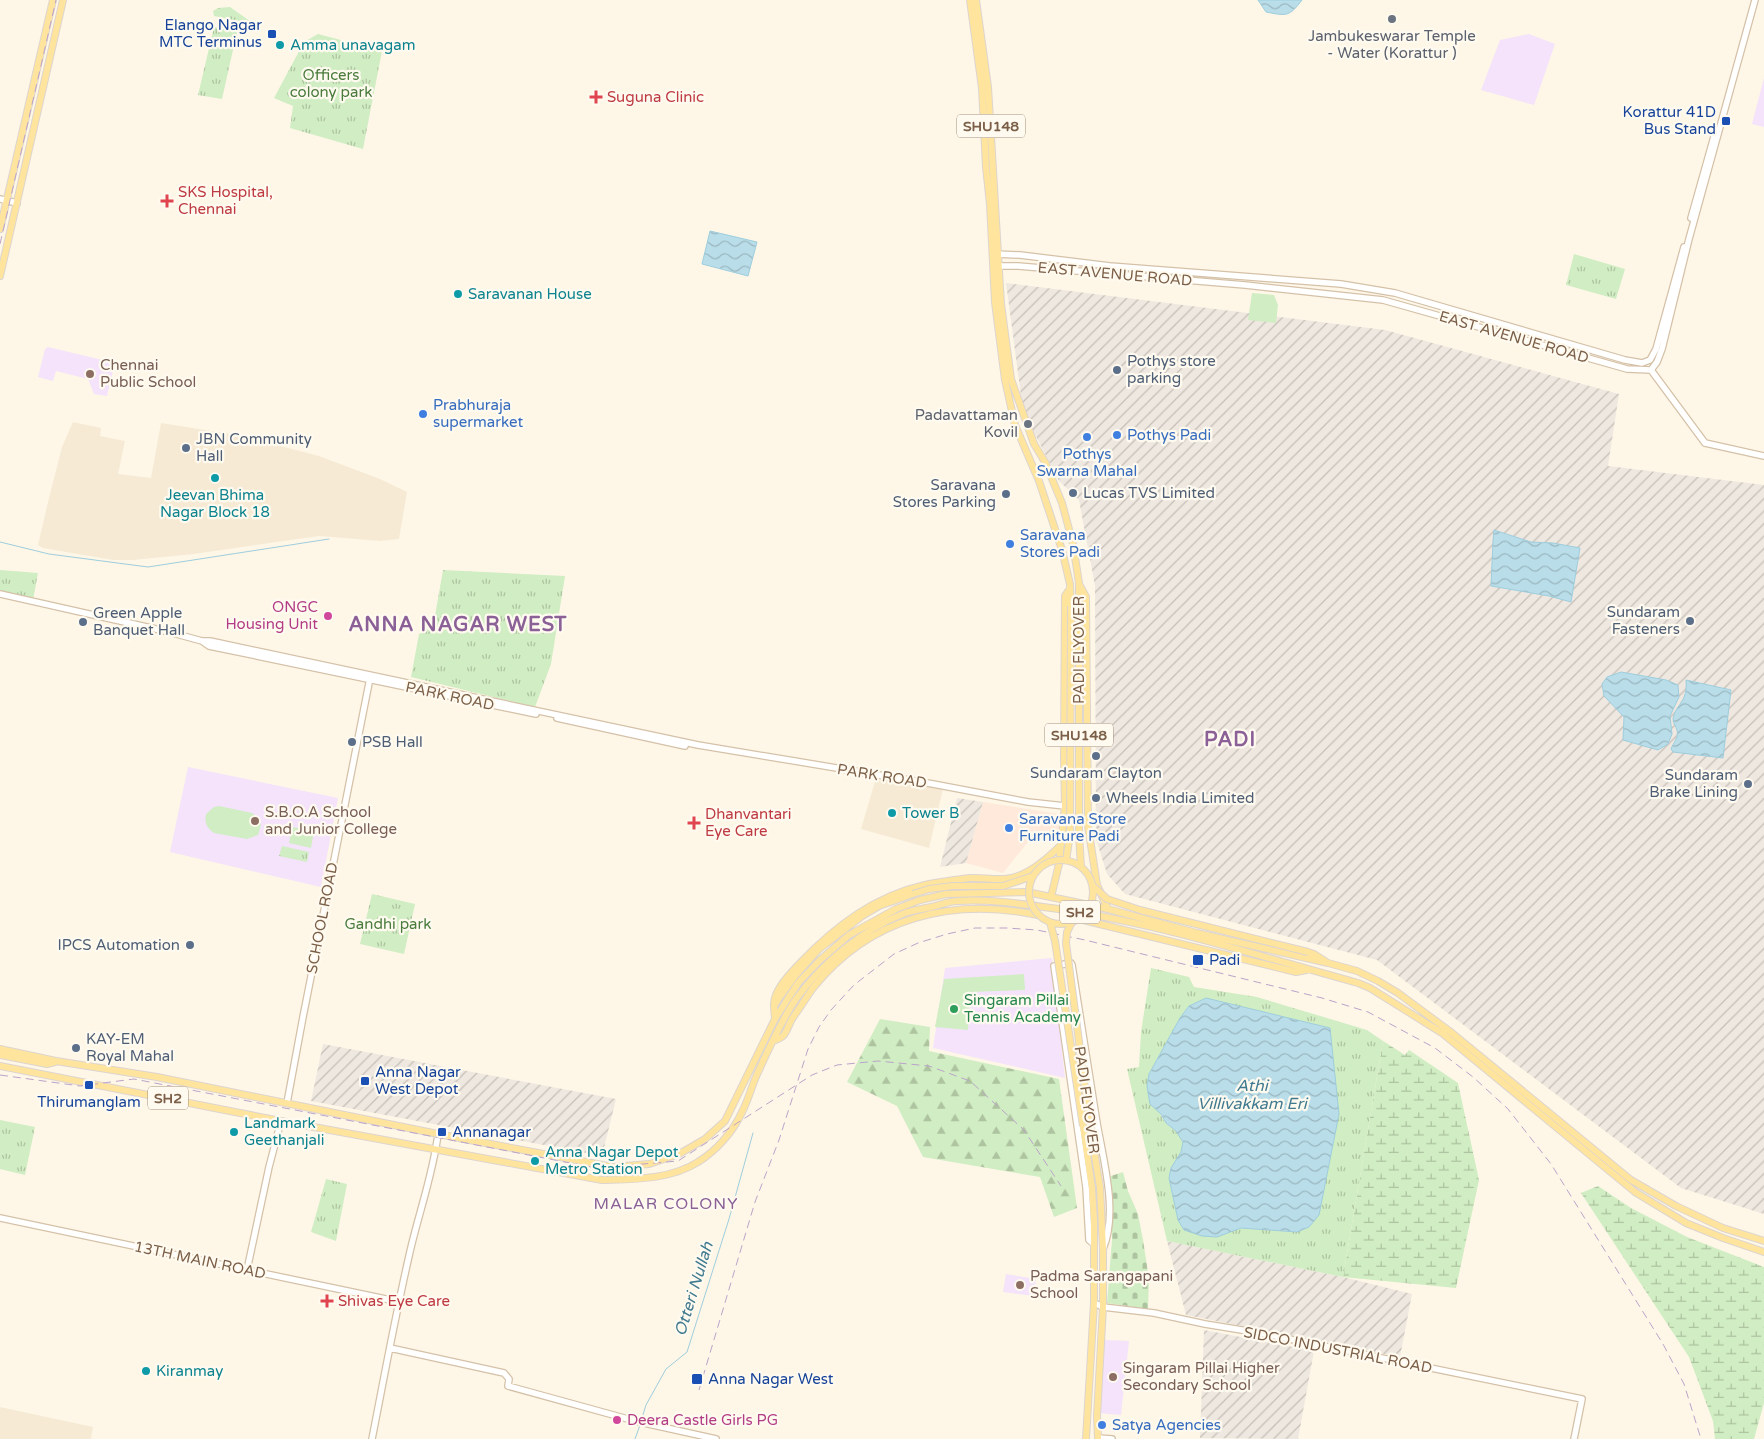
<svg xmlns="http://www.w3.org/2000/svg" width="1764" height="1439" font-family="'Varela Round',sans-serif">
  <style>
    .residential { fill: #f6ead4 }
    .commercial { fill: #ffe9da }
    .industrial { fill: url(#industrial-furrows) }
    .education { fill: #f4e3fb }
    .forest { fill: url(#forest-firs) }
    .wetland { fill: url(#wetland-marsh) }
    .cemetery { fill: url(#cemetery-stones) }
    .park { fill: url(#park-tufts); fill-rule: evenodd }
    .garden { fill: #d0edc3 }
    .water { fill: url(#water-waves); stroke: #9ecddd }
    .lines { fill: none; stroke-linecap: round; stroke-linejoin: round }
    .stream { stroke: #9ecddd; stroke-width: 1 }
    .secondary-casing { stroke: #d5c1a8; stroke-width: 8 }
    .primary-casing { stroke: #ddd5cf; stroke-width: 8 }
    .secondary { stroke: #fff; stroke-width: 5.5 }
    .primary { stroke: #ffe49d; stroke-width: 6 }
    .rail { stroke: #bca3ca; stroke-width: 1; stroke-dasharray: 8 5; stroke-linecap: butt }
    .primary-bridge-casing { stroke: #ddd5cf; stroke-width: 8; stroke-linecap: butt }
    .primary-bridge { stroke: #ffe49d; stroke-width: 6 }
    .worship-dot { fill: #6b7280; stroke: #fffaef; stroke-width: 2 }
    .transit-dot { fill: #1a4fb4; stroke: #fffaef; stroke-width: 2 }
    .culture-dot { fill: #0f9aa8; stroke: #fffaef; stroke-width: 2 }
    .health-dot { fill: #e0444e; stroke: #fffaef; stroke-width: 2 }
    .service-dot { fill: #5c6f8a; stroke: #fffaef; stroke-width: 2 }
    .education-dot { fill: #8d6e63; stroke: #fffaef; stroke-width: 2 }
    .shop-dot { fill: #3f7fe0; stroke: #fffaef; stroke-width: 2 }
    .hotel-dot { fill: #d1479c; stroke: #fffaef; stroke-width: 2 }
    .leisure-dot { fill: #2e9e5b; stroke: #fffaef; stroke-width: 2 }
    .labels { text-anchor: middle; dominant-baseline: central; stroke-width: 4.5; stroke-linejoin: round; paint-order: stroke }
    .shield { fill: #fffaef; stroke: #a38e7a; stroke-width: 1 }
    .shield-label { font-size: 14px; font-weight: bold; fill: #7b5f48 }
    .transit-label { font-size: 15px; fill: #164399; stroke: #fffaef; text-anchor: start }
    .worship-label { font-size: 15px; fill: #5b616d; stroke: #fffaef }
    .culture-label { font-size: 15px; fill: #0d838f; stroke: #fffaef; text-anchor: start }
    .park-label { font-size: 15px; fill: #497b3c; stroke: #fffaef }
    .health-label { font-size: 15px; fill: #be3a42; stroke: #fffaef; text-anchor: start }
    .street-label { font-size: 15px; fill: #7b5f48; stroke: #fffaef }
    .service-label { font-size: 15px; fill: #4e5e75; stroke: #fffaef; text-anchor: start }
    .education-label { font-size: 15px; fill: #785e54; stroke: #fffaef; text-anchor: start }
    .shop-label { font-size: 15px; fill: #366cbe; stroke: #fffaef; text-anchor: start }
    .hotel-label { font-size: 15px; fill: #b23c85; stroke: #fffaef; text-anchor: end }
    .leisure-label { font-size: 15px; fill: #27864d; stroke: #fffaef; text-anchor: start }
    .water-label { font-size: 16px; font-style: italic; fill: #407a90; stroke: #fffaef }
    .neighbourhood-label { font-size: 16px; letter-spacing: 1px; fill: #8a6097; stroke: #fffaef }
    .district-label { font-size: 20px; font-weight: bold; letter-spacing: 1px; fill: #8a6097; stroke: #fffaef }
  </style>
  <defs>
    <pattern id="industrial-furrows" width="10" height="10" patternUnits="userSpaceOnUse" patternTransform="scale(1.25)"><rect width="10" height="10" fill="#eee8e1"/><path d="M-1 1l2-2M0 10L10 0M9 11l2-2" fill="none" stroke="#c6bfb8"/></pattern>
    <pattern id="forest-firs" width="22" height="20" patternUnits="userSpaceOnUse" patternTransform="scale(1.25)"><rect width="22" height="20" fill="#d0edc3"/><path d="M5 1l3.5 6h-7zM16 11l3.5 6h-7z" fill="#aec3a0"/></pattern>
    <pattern id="wetland-marsh" width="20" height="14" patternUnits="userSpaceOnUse" patternTransform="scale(1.25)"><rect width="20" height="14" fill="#d0edc3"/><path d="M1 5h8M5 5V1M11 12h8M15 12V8" fill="none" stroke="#aec3a0"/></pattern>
    <pattern id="cemetery-stones" width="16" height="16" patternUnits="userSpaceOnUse" patternTransform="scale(1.25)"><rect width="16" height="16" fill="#d0edc3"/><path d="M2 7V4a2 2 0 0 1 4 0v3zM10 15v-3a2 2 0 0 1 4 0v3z" fill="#aec3a0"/></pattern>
    <pattern id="park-tufts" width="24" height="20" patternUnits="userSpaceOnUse" patternTransform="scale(1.25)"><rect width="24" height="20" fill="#d0edc3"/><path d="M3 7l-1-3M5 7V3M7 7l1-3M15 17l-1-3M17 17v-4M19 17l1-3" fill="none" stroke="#aec3a0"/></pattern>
    <pattern id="water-waves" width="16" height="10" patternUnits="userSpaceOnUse" patternTransform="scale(1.25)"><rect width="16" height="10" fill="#b9deea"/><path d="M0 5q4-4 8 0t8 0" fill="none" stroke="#9bb7c0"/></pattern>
  </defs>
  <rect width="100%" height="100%" fill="#fef7e7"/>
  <path class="residential" d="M73,422l28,6 -1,8 25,5 -7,33 33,4 10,-55 76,12 82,21 61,23 27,13 -8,47 -19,2 -61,-5 -125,18 -61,6h-20l-70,-12 -5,-3 10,-43 14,-55z
    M876,778l67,11 -14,59 -68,-19z
    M0,1407l93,20 -2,12h-91z"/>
  <path class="commercial" d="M983,802l76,12 -1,26 -27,-2 -28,35 -37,-10z"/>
  <path class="industrial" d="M1006,283l379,47 234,64 -11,72 156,19v729l-83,-26 -304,-228 -252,-66 -18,-20 -11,-35 -1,-253 -16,-86 -20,-19 -36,-70z
    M957,798l26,4 -17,61 -26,4z
    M323,1044l293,55 -14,57 -291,-55z
    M1167,1241l176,36 69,17 -12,63 -214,-42z
    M1204,1330l110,21 -16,88 -98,-1z"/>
  <path class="education" d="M1529,34l26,10 -21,61 -53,-15 19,-50z
    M1764,78v49l-12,-3z
    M48,347l67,16 -8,33 -13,-2 -6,-15 -32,-8 -3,10 -15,-4 7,-28z
    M188,767l150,31 -17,89 -151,-35z
    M1052,958l13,120 -132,-30 12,-80z
    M1006,1274l30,5 -2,17 -31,-4z
    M1104,1340l25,1 -8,74 -23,-2z"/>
  <path class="forest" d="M880,1019l50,8 -1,24 130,28 18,129 -23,9 -14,-40 -117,-20 -26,-51 -50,-24z"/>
  <path class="wetland" d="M1383,1041l22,14 4,-5 49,33 21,97 -23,108 -113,-11z
    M1598,1186l33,22 56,29 77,30v136l-10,36h-39l-2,-18 -24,-64 -108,-164z"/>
  <path class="cemetery" d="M1123,1172l5,19 10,23 5,26 6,39 -1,30 -41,-6 5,-63 -1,-64z"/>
  <path class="park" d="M230,7l24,17 -40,-8 -1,-5 5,-3z
    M214,27l23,5 -15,67 -24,-4z
    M318,34l64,17 -19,98 -73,-21 3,-22 -19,-8 30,-56z
    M1574,254l51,15 -9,30 -50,-14z
    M0,570l38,3 -5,27 -33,-8z
    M443,570l122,6 -14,88 -16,43 -124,-30 8,-43 14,-7z
    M282,846l27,6 -2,10 -28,-6z
    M372,894l43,10 -11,50 -44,-10z
    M1151,968l38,9 5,10 63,10 110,33 16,11 -40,236 -176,-36 -40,-172 12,-2 2,-35zM1206,998l91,234 -56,-4 -70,-60c4,-7 12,-16 12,-25 -1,-10 -11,-14 -17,-20 -9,-10 -13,-36 -17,-49l31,-56 9,-12z
    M0,1120l35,7 -10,48 -25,-6z
    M326,1179l21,5 -11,57 -25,-9z"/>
  <path class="garden" d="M1252,293l22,2 4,10 -2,18 -28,-3z
    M219,806l33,7 6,4 3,8 -3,10 -11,4 -33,-6c-7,-5 -10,-10 -8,-19l8,-7z
    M292,827l22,4 -3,17 -22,-5z
    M1024,974l1,16 -55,2 -2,38 -33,-3 9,-48z"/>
  <path class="water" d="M1258,0h44c-13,17 -15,16 -36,12z
    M710,231l47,11 -9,34 -46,-12z
    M1494,530l37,12 22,1 27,5 -9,54 -22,-6 -58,-10 2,-45z
    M1621,672l45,8 12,5 1,12 -9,19 2,18 -4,10 -10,6 -35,-10 1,-23 -20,-21 -2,-12 5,-7z
    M1686,680l45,10 -8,68 -50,-6 -2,-3c2,-6 8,-11 6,-19 -1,-4 -4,-6 -4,-11 3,-16 15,-16 13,-39z
    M1206,998l124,30 9,86 -20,101 -10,12 -12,5 -56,-4 -24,9 -15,-1 -18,-6 -6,-10 -9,-42 2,-10 10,-16 2,-10 -7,-11 -10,-8 -5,-9 -11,-10 -3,-18 2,-12 31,-56 9,-12z"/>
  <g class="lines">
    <path class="stream" d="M0,542l49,12 99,13 181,-28
      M641,1421l5,-16 20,-36 21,-17 42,-133 24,-86
      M635,1439l5,-14"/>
    <defs>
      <path id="secondary" d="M0,199l17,4
        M1691,218l24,-85
        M995,254l25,1 90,11 231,18 54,9 230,67 17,3 8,-3 6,-11 28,-102
        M994,266h24l227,19 138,15 244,69 24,1 6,-8 5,-13 27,-110 66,-239
        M1651,370l54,73 59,13
        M0,594l169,38 33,9h8l488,104 235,39 95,18 37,4
        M202,641l7,5 327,68
        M557,718l128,28
        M287,1103l16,-86 67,-339
        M0,1218l400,84
        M1094,1244l-5,-4 -3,-53 -32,-221 17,-3 1,2c8,51 16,101 24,152 6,39 23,94 7,132
        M247,1270l22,-103 12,-46
        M1094,1303l9,4 51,6 51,11 55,9 322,66 -8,40
        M390,1348l114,25 5,6 -1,7 127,35 81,18
        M1098,1438l14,1
        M372,1439c12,-61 23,-122 37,-183 9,-41 24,-81 29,-122"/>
      <path id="primary" d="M970,0l12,88 4,79 4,37 5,98 10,78 10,45 24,56 23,69 8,34 1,22
        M976,0l12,87 13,217 10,75 23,65 11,18 17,41 11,41 6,39v20
        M0,229l53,-229
        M0,276l63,-276
        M1079,584l7,13 2,229 9,59 11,24
        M1051,897l8,-33 6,-58 -1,-49 1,-161 4,-6
        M1079,919l217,53 10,-2
        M1308,952l6,2 11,7
        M774,1006c-1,-16 17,-33 27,-44 35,-36 74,-66 124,-77 14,-3 30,-5 45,-7 14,-1 32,4 45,-1 17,-5 34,-20 46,-32
        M775,1019l-1,-13 5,-8 16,-22 24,-27 43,-33 17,-10 34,-12
        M773,1041c3,-1 8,-3 10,-5 4,-4 6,-12 9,-17 7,-10 14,-21 21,-31 57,-71 139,-91 225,-73
        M0,1049l56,12 101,16 281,57 175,33 36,-3 30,-10 26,-15 20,-18 50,-102 12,-19 12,-18 21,-22 29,-25 47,-26 24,-9 26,-6 81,-2 81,17 89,24 131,30 29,8 21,10 20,12 54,40 179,147 45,26 47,22 41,13
        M0,1055l47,9 8,-2
        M0,1066l281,55 321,59c31,-1 68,0 96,-18 18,-11 35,-30 44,-50 7,-13 10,-28 17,-42 11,-24 22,-49 37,-71 27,-37 66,-69 109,-86 8,-3 18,-4 26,-6 9,-2 18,-6 27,-6 28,-2 57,2 85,6 106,13 212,48 315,76l12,5 72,45 193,159 51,31 37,15 41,14
        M1090,1125l10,63 3,61v58l-6,109 1,23
        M1083,1126l9,62 2,32v83l-8,136"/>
    </defs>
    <use href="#secondary" class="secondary-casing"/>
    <use href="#primary" class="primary-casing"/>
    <use href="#secondary" class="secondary"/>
    <use href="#primary" class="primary"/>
    <path class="rail" d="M0,244l56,-244
      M0,1075l80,11 54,-7 462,89 82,-7 134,-86 25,-10 41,-4 51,5 41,15 54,49 37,56
      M699,1390l56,-188 24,-62 29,-91 11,-22 12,-17 23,-25 40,-31 24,-11 29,-9 28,-6h32l30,2 48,10 237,58 46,14 67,36 38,29 35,32 43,55 112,180 21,40 17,55"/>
    <defs>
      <path id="primary-bridge" d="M1079,603v231l2,33
        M1029 892a32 32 0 1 1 64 0a32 32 0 1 1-64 0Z
        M1066,861l4,-27 1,-228
        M1092,885l15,14 33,11 168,42
        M913,894l16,-5 24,-3h50l30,-10
        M1050,922l5,19 28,185
        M1072,922l-5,10 -1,11 24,182"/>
    </defs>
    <use href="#primary-bridge" class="primary-bridge-casing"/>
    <use href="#primary-bridge" class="primary-bridge"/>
  </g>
  <g class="worship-dot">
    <circle cx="1392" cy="19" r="5"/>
    <circle cx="1028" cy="424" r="5"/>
  </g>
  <g class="transit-dot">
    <rect x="267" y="29" width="10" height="10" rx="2.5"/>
    <rect x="1721" y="116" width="10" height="10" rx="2.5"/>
    <rect x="1192" y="954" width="12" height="12" rx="2.5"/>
    <rect x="360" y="1076" width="10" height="10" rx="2.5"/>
    <rect x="84" y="1080" width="10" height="10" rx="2.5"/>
    <rect x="437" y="1127" width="10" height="10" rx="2.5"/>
    <rect x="691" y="1373" width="12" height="12" rx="2.5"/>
  </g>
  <g class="culture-dot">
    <circle cx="280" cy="45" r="5"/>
    <circle cx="458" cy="294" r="5"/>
    <circle cx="215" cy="478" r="5"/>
    <circle cx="892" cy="813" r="5"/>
    <circle cx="234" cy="1132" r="5"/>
    <circle cx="535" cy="1161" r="5"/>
    <circle cx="146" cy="1371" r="5"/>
  </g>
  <g class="health-dot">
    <path d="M593.5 89.5h5v5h5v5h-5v5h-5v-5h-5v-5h5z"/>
    <path d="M164.5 193.5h5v5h5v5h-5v5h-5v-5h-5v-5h5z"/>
    <path d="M691.5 815.5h5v5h5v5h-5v5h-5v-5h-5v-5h5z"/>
    <path d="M324.5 1293.5h5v5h5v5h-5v5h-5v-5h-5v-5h5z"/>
  </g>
  <g class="service-dot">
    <circle cx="1117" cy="370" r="5"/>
    <circle cx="186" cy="448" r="5"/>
    <circle cx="1073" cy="493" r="5"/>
    <circle cx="1006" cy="494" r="5"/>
    <circle cx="1690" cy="621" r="5"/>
    <circle cx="83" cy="622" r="5"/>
    <circle cx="352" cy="742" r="5"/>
    <circle cx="1096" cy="756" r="5"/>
    <circle cx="1748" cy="784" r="5"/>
    <circle cx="1096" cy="798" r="5"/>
    <circle cx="190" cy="945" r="5"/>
    <circle cx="76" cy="1048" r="5"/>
  </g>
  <g class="education-dot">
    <circle cx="90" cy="374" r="5"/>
    <circle cx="255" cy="821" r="5"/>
    <circle cx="1020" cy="1285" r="5"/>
    <circle cx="1113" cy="1377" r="5"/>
  </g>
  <g class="shop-dot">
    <circle cx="423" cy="414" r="5"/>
    <circle cx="1117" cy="435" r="5"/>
    <circle cx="1087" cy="437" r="5"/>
    <circle cx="1010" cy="544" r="5"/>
    <circle cx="1009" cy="828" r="5"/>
    <circle cx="1102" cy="1425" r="5"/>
  </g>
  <g class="hotel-dot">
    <circle cx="328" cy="616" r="5"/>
    <circle cx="617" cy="1420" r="5"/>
  </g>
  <circle class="leisure-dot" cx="954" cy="1009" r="5"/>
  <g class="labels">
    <g class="shield">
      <rect x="957" y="114.5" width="68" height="23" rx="4"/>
      <rect x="1045" y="723.5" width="68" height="23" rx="4"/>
      <rect x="1060" y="900.5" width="40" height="23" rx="4"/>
      <rect x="148" y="1086.5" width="40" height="23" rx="4"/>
    </g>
    <g class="shield-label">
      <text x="991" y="126">SHU148</text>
      <text x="1079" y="735">SHU148</text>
      <text x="1080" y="912">SH2</text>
      <text x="168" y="1098">SH2</text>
    </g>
    <g class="transit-label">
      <text x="262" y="25" text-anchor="end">Elango Nagar<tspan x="262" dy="17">MTC Terminus</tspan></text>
      <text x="1716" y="112" text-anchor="end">Korattur 41D<tspan x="1716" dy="17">Bus Stand</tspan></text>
      <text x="1209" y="960">Padi</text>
      <text x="375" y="1072">Anna Nagar<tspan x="375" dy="17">West Depot</tspan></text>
      <text x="89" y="1102" text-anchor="middle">Thirumanglam</text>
      <text x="452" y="1132">Annanagar</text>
      <text x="708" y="1379">Anna Nagar West</text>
    </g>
    <g class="worship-label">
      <text x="1392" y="36">Jambukeswarar Temple<tspan x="1392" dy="17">- Water (Korattur )</tspan></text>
      <text x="1018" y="415" text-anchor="end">Padavattaman<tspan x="1018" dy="17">Kovil</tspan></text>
    </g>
    <g class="culture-label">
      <text x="290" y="45">Amma unavagam</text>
      <text x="468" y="294">Saravanan House</text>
      <text x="215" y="495" text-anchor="middle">Jeevan Bhima<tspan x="215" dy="17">Nagar Block 18</tspan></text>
      <text x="902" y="813">Tower B</text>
      <text x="244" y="1123">Landmark<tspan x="244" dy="17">Geethanjali</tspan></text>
      <text x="545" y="1152">Anna Nagar Depot<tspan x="545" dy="17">Metro Station</tspan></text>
      <text x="156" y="1371">Kiranmay</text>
    </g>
    <g class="park-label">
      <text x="331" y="75">Officers<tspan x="331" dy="17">colony park</tspan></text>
      <text x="388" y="924">Gandhi park</text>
    </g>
    <g class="health-label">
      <text x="607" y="97">Suguna Clinic</text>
      <text x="178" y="192">SKS Hospital,<tspan x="178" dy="17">Chennai</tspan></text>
      <text x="705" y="814">Dhanvantari<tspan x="705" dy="17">Eye Care</tspan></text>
      <text x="338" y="1301">Shivas Eye Care</text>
    </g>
    <g class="street-label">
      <text transform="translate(1115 274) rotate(5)">EAST AVENUE ROAD</text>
      <text transform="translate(1514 337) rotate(16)">EAST AVENUE ROAD</text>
      <text transform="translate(1079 650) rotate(-90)">PADI FLYOVER</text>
      <text transform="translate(450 696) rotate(12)">PARK ROAD</text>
      <text transform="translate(882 776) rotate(9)">PARK ROAD</text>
      <text transform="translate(322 918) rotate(-79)">SCHOOL ROAD</text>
      <text transform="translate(1087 1100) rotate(82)">PADI FLYOVER</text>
      <text transform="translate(200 1260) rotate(12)">13TH MAIN ROAD</text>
      <text transform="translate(1338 1350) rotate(11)">SIDCO INDUSTRIAL ROAD</text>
    </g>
    <g class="service-label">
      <text x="1127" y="361">Pothys store<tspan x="1127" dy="17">parking</tspan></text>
      <text x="196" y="439">JBN Community<tspan x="196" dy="17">Hall</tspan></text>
      <text x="996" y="485" text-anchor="end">Saravana<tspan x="996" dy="17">Stores Parking</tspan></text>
      <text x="1083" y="493">Lucas TVS Limited</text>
      <text x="1680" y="612" text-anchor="end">Sundaram<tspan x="1680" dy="17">Fasteners</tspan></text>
      <text x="93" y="613">Green Apple<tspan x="93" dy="17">Banquet Hall</tspan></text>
      <text x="362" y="742">PSB Hall</text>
      <text x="1096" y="773" text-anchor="middle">Sundaram Clayton</text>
      <text x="1738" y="775" text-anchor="end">Sundaram<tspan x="1738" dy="17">Brake Lining</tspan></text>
      <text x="1106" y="798">Wheels India Limited</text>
      <text x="180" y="945" text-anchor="end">IPCS Automation</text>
      <text x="86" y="1039">KAY-EM<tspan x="86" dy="17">Royal Mahal</tspan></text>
    </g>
    <g class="education-label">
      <text x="100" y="365">Chennai<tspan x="100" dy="17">Public School</tspan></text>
      <text x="265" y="812">S.B.O.A School<tspan x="265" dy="17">and Junior College</tspan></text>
      <text x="1030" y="1276">Padma Sarangapani<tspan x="1030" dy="17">School</tspan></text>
      <text x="1123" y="1368">Singaram Pillai Higher<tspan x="1123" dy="17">Secondary School</tspan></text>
    </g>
    <g class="shop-label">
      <text x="433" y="405">Prabhuraja<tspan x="433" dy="17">supermarket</tspan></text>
      <text x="1127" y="435">Pothys Padi</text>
      <text x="1087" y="454" text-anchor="middle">Pothys<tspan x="1087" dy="17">Swarna Mahal</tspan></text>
      <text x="1020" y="535">Saravana<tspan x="1020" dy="17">Stores Padi</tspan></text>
      <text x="1019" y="819">Saravana Store<tspan x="1019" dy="17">Furniture Padi</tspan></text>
      <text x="1112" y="1425">Satya Agencies</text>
    </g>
    <g class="hotel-label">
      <text x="318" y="607">ONGC<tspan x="318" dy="17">Housing Unit</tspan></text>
      <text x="627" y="1420" text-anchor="start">Deera Castle Girls PG</text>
    </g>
    <g class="leisure-label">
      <text x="964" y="1000">Singaram Pillai<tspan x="964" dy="17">Tennis Academy</tspan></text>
    </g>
    <g class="water-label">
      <text x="1252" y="1086">Athi<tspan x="1252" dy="18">Villivakkam Eri</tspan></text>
      <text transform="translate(694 1289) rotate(-73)">Otteri Nullah</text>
    </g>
    <g class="neighbourhood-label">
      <text x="666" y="1204">MALAR COLONY</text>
    </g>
    <g class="district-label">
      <text x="458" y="625">ANNA NAGAR WEST</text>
      <text x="1230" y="740">PADI</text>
    </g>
  </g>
</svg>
